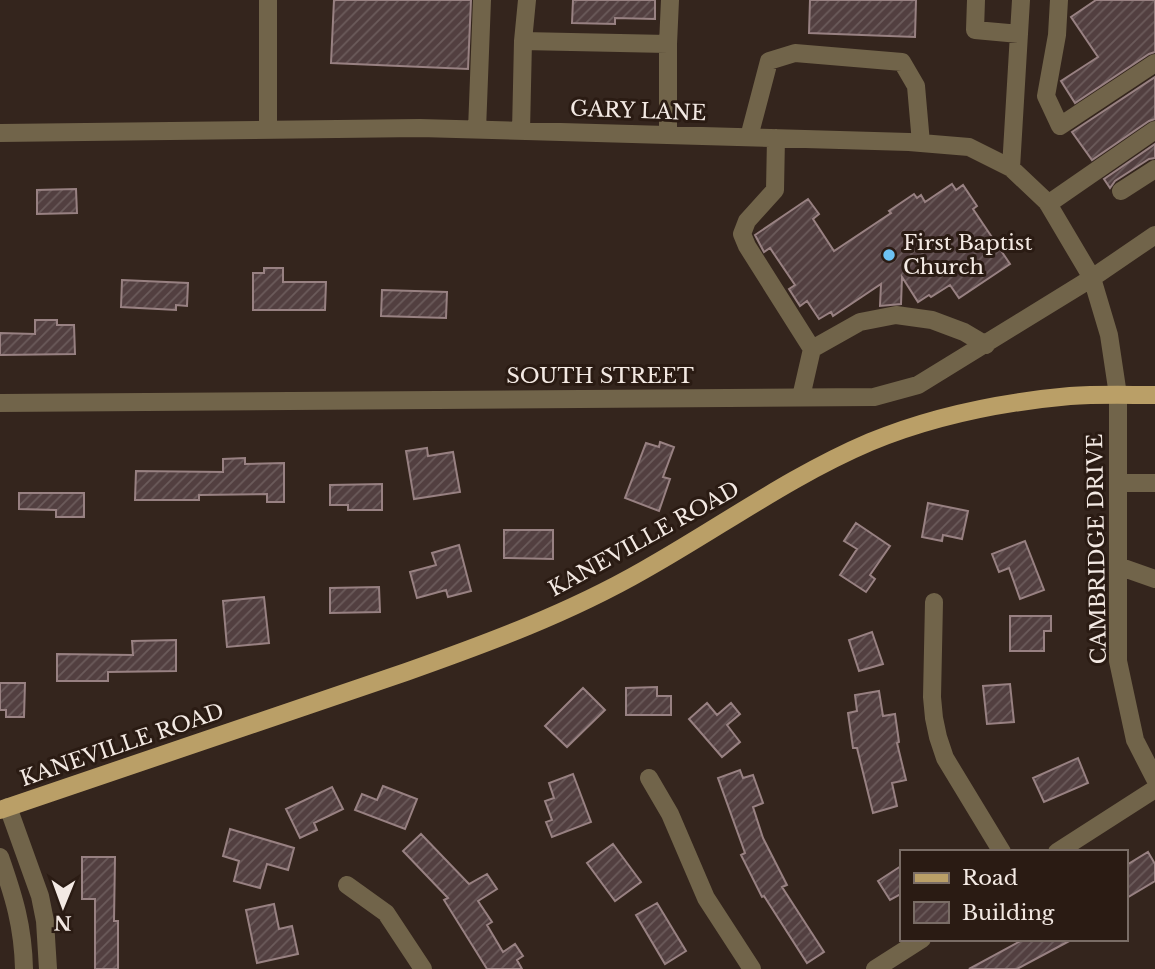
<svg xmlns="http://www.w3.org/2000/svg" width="1155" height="969" font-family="'Libre Baskerville',serif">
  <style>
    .building { fill: url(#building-hatch); stroke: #988182; stroke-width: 2 }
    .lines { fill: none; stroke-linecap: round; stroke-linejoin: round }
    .minor { stroke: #71644a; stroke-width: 18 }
    .major { stroke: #ba9f67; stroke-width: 18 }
    .poi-dot { fill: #6dc2f3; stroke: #2a1b13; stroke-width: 2.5 }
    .labels { text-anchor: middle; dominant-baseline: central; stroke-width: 6; stroke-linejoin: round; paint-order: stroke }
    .street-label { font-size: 21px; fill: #f3e9e3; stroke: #2a1b13 }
    .poi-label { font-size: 21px; fill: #f3e9e3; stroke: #2a1b13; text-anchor: start }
  </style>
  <defs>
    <pattern id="building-hatch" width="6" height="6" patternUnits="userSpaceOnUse" patternTransform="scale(1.75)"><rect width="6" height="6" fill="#523f40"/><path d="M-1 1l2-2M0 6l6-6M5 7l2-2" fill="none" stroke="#6b5b5b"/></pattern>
  </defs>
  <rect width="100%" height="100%" fill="#34251d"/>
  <path class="building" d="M334,0h137l-3,69 -137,-6z
    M573,0h82v19l-40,-1v6l-43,-1z
    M810,0h106l-1,37 -106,-4z
    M1096,0h59v52l-6,2 -74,49 -14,-22 37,-24 -27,-40z
    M1155,77v42l-6,2 -57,39 -20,-28z
    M1155,144v14l-6,1 -34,22 -5,7 -6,-9z
    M952,184l4,6 7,-5 14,21 -4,3 37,55 -51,34 -9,-13 -19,12 -2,-2 -11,7 -16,-25 -1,27 -21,2 1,-22 -48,32 -2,-4 -12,7 -12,-18 -7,5 -11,-17 6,-4 -25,-37 -6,4 -9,-17 53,-36 11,15 -6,5 21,32 57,-38 -2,-2 25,-17 3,4 4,-3 4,7z
    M76,189l1,24 -40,1v-24z
    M264,268h19v14h43l-1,28h-72v-37h11z
    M122,280l66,3 -1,23 -11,-1v5l-55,-3z
    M382,290l65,2 -1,26 -65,-2z
    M35,320h22v5h17l1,29 -75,1v-22l35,1z
    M660,442l14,5 -11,30 7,2 -11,32 -34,-13 21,-55 13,4z
    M427,448l1,8 25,-4 7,40 -46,7 -8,-48z
    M245,458v6l39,-1v39h-17v-8l-68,1v5h-64l1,-29 87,1v-13z
    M382,484v26h-34v-5h-18v-20z
    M19,493h65v24h-28v-7l-37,-1z
    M928,503l40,8 -6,28 -19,-4 -1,6 -20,-4z
    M856,523l34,23 -20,29 5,4 -9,13 -26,-17 17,-26 -13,-8z
    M504,530h49v29l-49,-1z
    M1025,541l19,49 -24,9 -11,-31 -10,4 -7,-18z
    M459,545l12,46 -23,6 -2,-7 -29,8 -7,-26 26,-7 -4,-12z
    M379,587l1,25 -50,1v-25z
    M264,597l5,46 -42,4 -4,-46z
    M1010,616h41v15h-7v20h-34z
    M872,632l11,32 -24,7 -10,-31z
    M176,640v31l-68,1v9h-51v-27l76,1 -1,-14z
    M0,683h25l-1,34h-18v-7h-6z
    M1010,684l4,38 -27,2 -4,-38z
    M657,687v9h14v19h-45v-27z
    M583,688l22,22 -38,37 -22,-21z
    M879,691l4,25 12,-2 4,28 -2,1 9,37 -14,3 5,23 -24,7 -16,-65h-4l-5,-35 9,-2 -2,-16z
    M707,703l10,12 14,-12 9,11 -13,11 13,17 -18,15 -33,-38z
    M1078,758l10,25 -44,19 -11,-24z
    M740,770l3,8 10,-3 10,28 -10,4 10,31 24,47 -5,2 42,65 -17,11 -43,-67 -2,1 -21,-42 4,-2 -27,-75z
    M573,774l18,48 -39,15 -6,-15 6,-2 -7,-19 9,-3 -5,-15z
    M383,786l34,13 -12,30 -50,-19 7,-16 15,6z
    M332,787l11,22 -29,14 3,7 -17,8 -14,-29z
    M230,829l64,19 -6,22 -21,-6 -7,24 -26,-7 5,-20 -16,-5z
    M421,834l48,50 18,-10 10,15 -19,12 14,21 -5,3 16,27 12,-8 8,12 -6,4 5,9h-35l-43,-69 4,-2 -45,-47z
    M613,844l28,38 -26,19 -28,-38z
    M1148,852l7,12v17l-30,18v-33z
    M82,857h33l-1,64h4v48h-23v-70h-13z
    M901,866v28l-11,6 -12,-19z
    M657,903l29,48 -21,13 -29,-49z
    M274,904l5,25 13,-3 6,28 -41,9 -11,-53z
    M1024,939h49l-56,30h-48z"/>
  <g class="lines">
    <path class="minor" d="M976,0l-1,30 44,4
      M1059,0l-2,35 -11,61 14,30 95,-63
      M523,41l4,-41
      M668,44l2,-44
      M268,130v-130
      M477,130l5,-130
      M521,131l2,-90 145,3v91
      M0,133l420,-5 489,14 60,5 42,21 36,34 45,76 17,57 9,60v266l17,79 20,39
      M749,137l20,-76 26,-8 107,9 14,24 5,57
      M776,138l-1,52 -28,31 -5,13 5,12 65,103
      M1011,168l10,-168
      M1121,191l34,-22
      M1048,204l107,-74
      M801,397l11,-48 48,-27 36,-7 36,5 32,12 22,13
      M0,403l874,-6 44,-12 174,-107 63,-43
      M1118,483h37
      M1118,566l37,13
      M934,602l-2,95 2,21 4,19 7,21 57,94
      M649,778l21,36 36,84 46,71
      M8,807l32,89 5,25 3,48
      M1057,852l98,-63
      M0,857c14,40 23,69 24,112
      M347,885l39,28 37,56
      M875,969l47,-30"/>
    <path class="major" d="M0,810l406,-138c82,-29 163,-59 238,-102 75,-42 146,-94 226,-128 63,-26 133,-40 200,-46 28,-2 57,-1 85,-1"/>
  </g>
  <circle class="poi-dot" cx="889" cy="255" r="7"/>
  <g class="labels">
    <g class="street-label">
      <text transform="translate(638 111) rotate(2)">GARY LANE</text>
      <text x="600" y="376">SOUTH STREET</text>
      <text transform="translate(644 539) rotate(-29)">KANEVILLE ROAD</text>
      <text transform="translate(1097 549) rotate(-91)">CAMBRIDGE DRIVE</text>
      <text transform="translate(122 745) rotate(-19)">KANEVILLE ROAD</text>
    </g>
    <g class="poi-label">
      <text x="903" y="243">First Baptist<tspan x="903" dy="24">Church</tspan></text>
    </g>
  </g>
  <rect x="900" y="850" width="228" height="91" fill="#2a1b13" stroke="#7a6d66" stroke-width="2"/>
  <rect x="914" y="873" width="35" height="10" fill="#ba9f67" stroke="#7a6d66" stroke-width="2"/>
  <text x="962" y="885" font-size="21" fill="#f3e9e3">Road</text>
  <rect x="914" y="902" width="35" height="21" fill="url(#building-hatch)" stroke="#7a6d66" stroke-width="2"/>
  <text x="962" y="920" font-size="21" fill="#f3e9e3">Building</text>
  <g transform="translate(63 906) rotate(181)" stroke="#2a1b13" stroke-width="5" paint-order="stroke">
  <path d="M0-5L12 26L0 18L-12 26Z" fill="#f3e9e3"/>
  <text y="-10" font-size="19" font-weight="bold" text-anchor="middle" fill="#f3e9e3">N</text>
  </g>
</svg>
